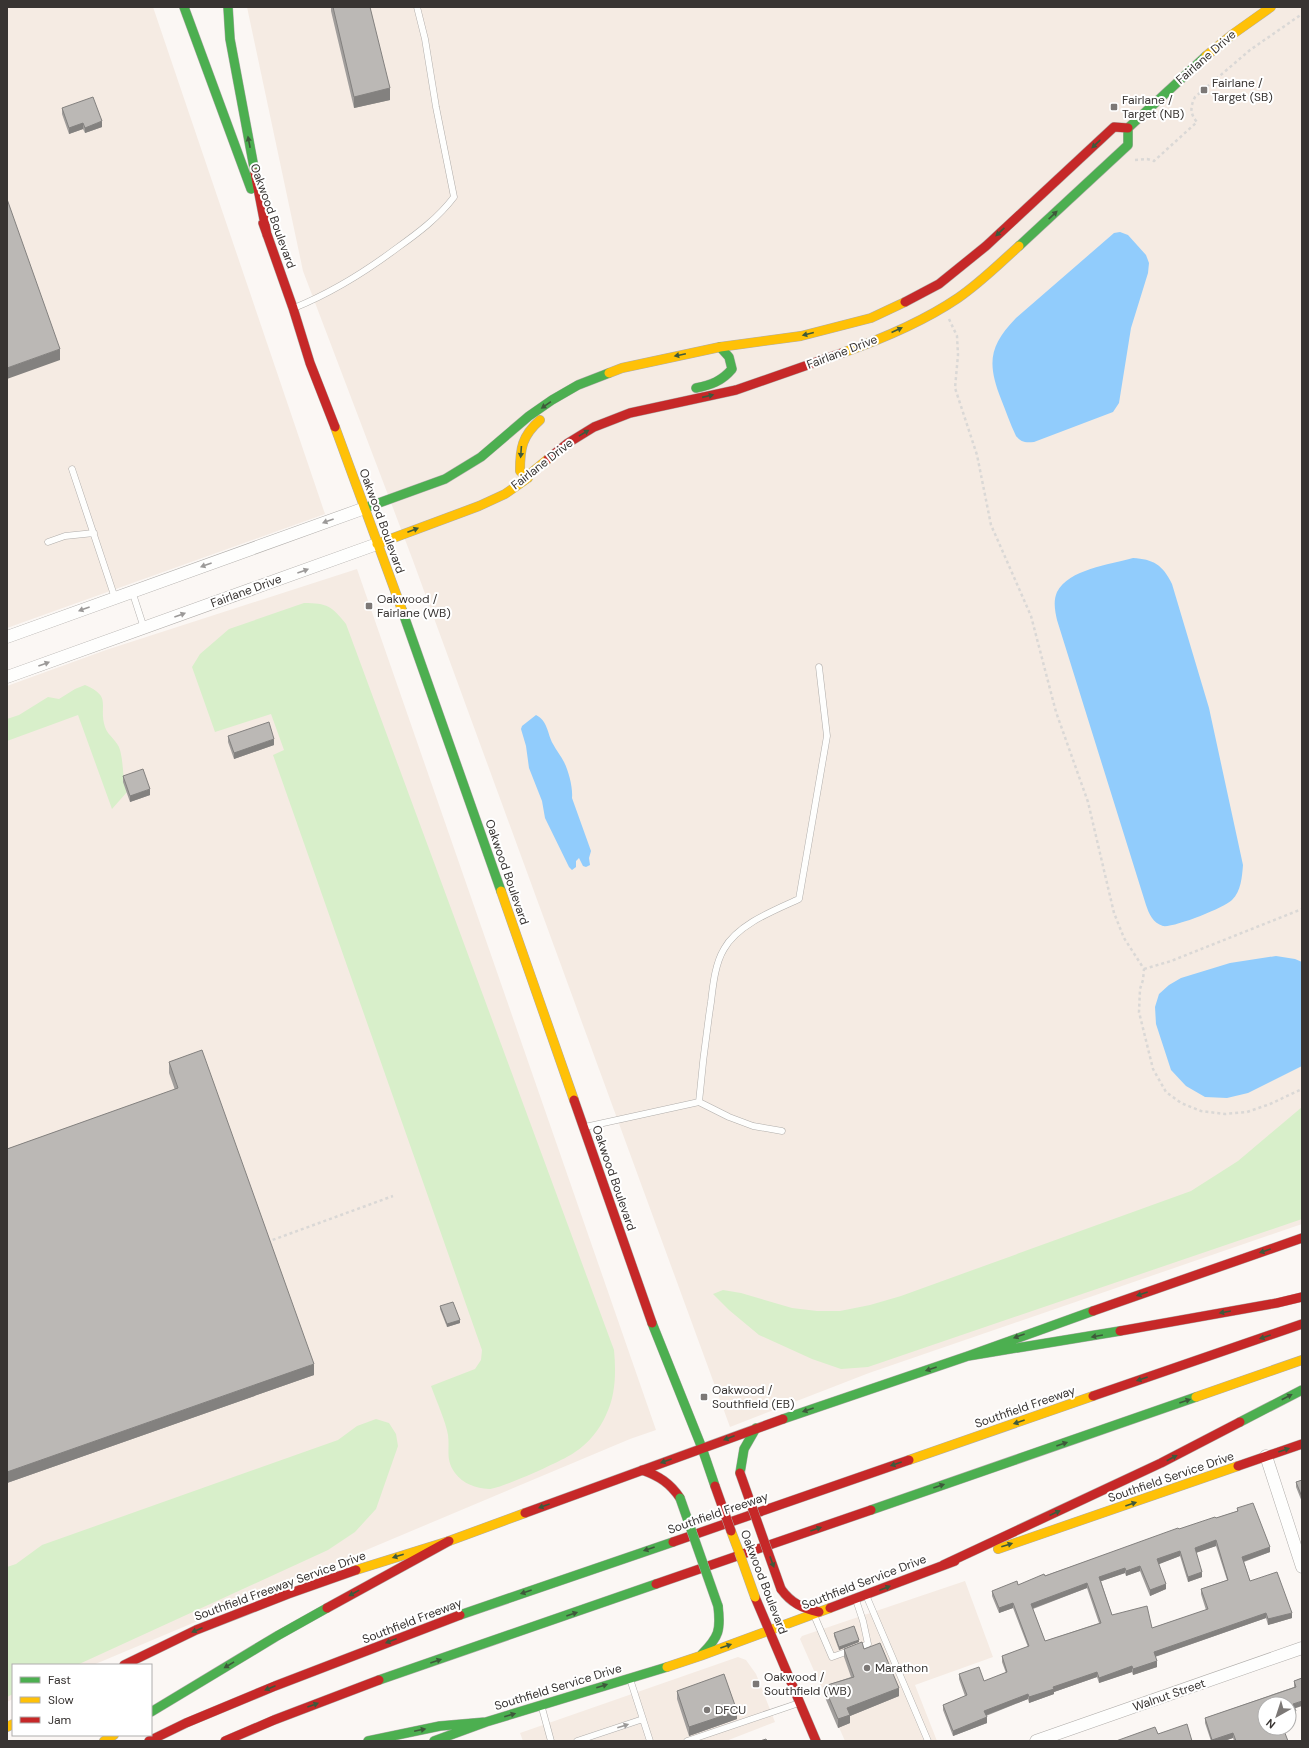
<svg xmlns="http://www.w3.org/2000/svg" width="1309" height="1748" font-family="'DM Sans',sans-serif">
  <style>
    .built { fill: #f5ebe3 }
    .green { fill: #d8efca }
    .water { fill: #91ccfc }
    .lines { fill: none; stroke-linecap: round; stroke-linejoin: round }
    .lane-casing { stroke: #b0adaa; stroke-width: 7 }
    .street-casing { stroke: #b0adaa; stroke-width: 13 }
    .fast-casing { stroke: #b0adaa; stroke-width: 10 }
    .slow-casing { stroke: #b0adaa; stroke-width: 10 }
    .jam-casing { stroke: #b0adaa; stroke-width: 10 }
    .path { stroke: #dad8d6; stroke-width: 2.5; stroke-dasharray: 3 3; stroke-linecap: butt }
    .lane { stroke: #fefefd; stroke-width: 6 }
    .street { stroke: #fefefd; stroke-width: 12 }
    .fast { stroke: #4caf50; stroke-width: 9 }
    .slow { stroke: #ffc107; stroke-width: 9 }
    .jam { stroke: #c62828; stroke-width: 9 }
    .fast-bridge-casing { stroke: #b0adaa; stroke-width: 10; stroke-linecap: butt }
    .slow-bridge-casing { stroke: #b0adaa; stroke-width: 10; stroke-linecap: butt }
    .jam-bridge-casing { stroke: #b0adaa; stroke-width: 10; stroke-linecap: butt }
    .fast-bridge { stroke: #4caf50; stroke-width: 9 }
    .slow-bridge { stroke: #ffc107; stroke-width: 9 }
    .jam-bridge { stroke: #c62828; stroke-width: 9 }
    .wall { fill: #a19e9c; fill-rule: evenodd }
    .shaded-wall { fill: #83817f }
    .building { fill: #bbb8b5; stroke: #83817f; fill-rule: evenodd }
    .oneway { fill: #3e593b }
    .oneway2 { fill: #9b9998 }
    .poi-dot { fill: #7c7876; stroke: #fff; stroke-width: 1.5 }
    .labels { text-anchor: middle; dominant-baseline: central; stroke-width: 4; stroke-linejoin: round; paint-order: stroke }
    .street-label { font-size: 12px; fill: #383432; stroke: #fff }
    .poi-label { font-size: 12px; fill: #383432; stroke: #fff; text-anchor: start }
  </style>
  <rect width="100%" height="100%" fill="#fbf7f4"/>
  <path class="built" d="M7,7h146l172,507 -318,114z
    M247,7h1055v1217l-433,149 -139,54 -318,-869 -109,-287z
    M357,569l299,861 -26,9 -537,226h-80v34l-6,3v-1016l99,-36z
    M965,1581l28,76 -78,28 22,56h-92l-45,-102 2,-3z
    M738,1657l8,3 10,14 19,48 -49,19h-203l-3,-8z"/>
  <path class="green" d="M304,603c23,0 28,3 42,21l268,726c2,21 2,45 -8,65 -6,14 -18,29 -31,37 -10,8 -75,37 -86,37 -13,-1 -26,-5 -34,-16 -10,-14 -5,-23 -7,-38 -2,-13 -12,-35 -17,-49l44,-17 6,-9 1,-10 -209,-595 11,-5 -13,-36 -56,18 -23,-65 8,-13 29,-25z
    M85,685c28,12 13,20 20,42 3,9 13,14 15,23 4,15 2,28 7,42l-15,17 -34,-94 -71,26v-22l12,-4 29,-18 11,2 16,-10z
    M1302,1107v112l-434,148 -27,2 -29,-10 -53,-24 -30,-25 -16,-16 10,-4 18,3 51,15 25,3h23l30,-6 31,-9 290,-105 47,-30z
    M376,1419l13,4 7,11 2,12 -22,63 -21,23 -27,18 -251,115h-64v29l-6,3v-130l9,-3 26,-19 296,-105 19,-14z"/>
  <path class="water" d="M1120,232l8,3 18,20 3,8 -1,10 -17,55 -12,75 -6,9 -79,30c-9,1 -13,0 -18,-6 -6,-12 -10,-25 -15,-37 -14,-36 -12,-53 15,-81l98,-85z
    M1133,558c20,1 30,7 39,26l37,124 34,157c-1,12 -2,26 -11,35 -8,8 -59,28 -69,26 -10,-3 -14,-12 -17,-21l-89,-285c-2,-9 -4,-19 0,-28 12,-23 52,-27 76,-34z
    M536,715c12,6 11,18 17,29 3,6 8,12 11,18 5,10 9,26 8,36l19,53 -2,7 1,7 -4,2 -3,-1 -4,-8 -3,3v6l-4,3 -3,-3 -24,-49 -3,-17 -13,-33 -3,-22 -5,-17 1,-3z
    M1276,956l19,3 7,3v104l-54,27 -21,5 -22,-1 -19,-11 -15,-16 -15,-46 -1,-17 4,-13 10,-9 12,-7 49,-15z"/>
  <g class="lines">
    <defs>
      <path id="lane" d="M294,308c37,-15 71,-36 103,-60 21,-15 41,-30 57,-51l-18,-90 -11,-68 -8,-32
        M72,469l43,129
        M48,542l17,-6 29,-3
        M132,591l12,37
        M699,1102l30,15 24,9 29,5
        M585,1127l114,-25c3,-34 7,-67 12,-100 2,-17 4,-38 13,-53 14,-25 51,-39 75,-50l28,-163 -8,-69
        M866,1595l62,146
        M814,1615l18,42 36,-13 -5,-23 -7,-21
        M630,1679l20,62
        M542,1708l9,33
        M577,1741l66,-22
        M687,1741l112,-38"/>
      <path id="street" d="M7,637l358,-129
        M7,677l370,-133
        M1266,1456l36,111
        M1036,1741l266,-93"/>
      <path id="fast" d="M184,7l67,182
        M228,7l2,32 25,134
        M1019,246l109,-101v-17l78,-72
        M696,388c15,-3 26,-7 36,-19l-3,-12 -9,-10
        M365,508l80,-29 36,-22 48,-41 23,-16 26,-15 31,-12
        M402,610l99,281
        M652,1323l50,125 13,38
        M968,1356l152,-25
        M783,1419l185,-63 125,-45
        M1240,1422l62,-32
        M740,1473l4,-24 12,-21
        M871,1510l325,-113
        M460,1615l213,-73
        M702,1654c17,-17 19,-24 16,-48
        M379,1680l277,-96
        M151,1712l126,-76 50,-28
        M368,1741l72,-15 46,-4
        M434,1741l52,-19 181,-55"/>
      <path id="slow" d="M1206,56l27,-22 38,-27
        M842,353c40,-14 82,-32 116,-55 22,-15 41,-34 61,-52
        M609,373l13,-5 98,-21 81,-11 70,-18 34,-16
        M335,427l67,183
        M528,478l-8,-7c0,-23 2,-35 20,-51
        M377,544l102,-38 26,-12 20,-14 6,-7 17,-14
        M501,891l73,209
        M1196,1397l106,-37
        M909,1460l184,-64
        M731,1531l8,21
        M998,1549l240,-83
        M356,1570l93,-29 76,-28
        M667,1667l33,-11 130,-48
        M7,1727l6,-3
        M104,1741l10,-6"/>
      <path id="jam" d="M255,173l12,62
        M263,223l30,85 17,55 25,64
        M905,302l34,-18 47,-38 128,-119 14,1
        M548,459l20,-16 26,-16 36,-14 106,-23 106,-37
        M574,1100l78,223
        M1093,1311l209,-73
        M1120,1331l157,-28 25,-6
        M1093,1396l209,-72
        M1238,1466l64,-22
        M642,1470c17,6 28,13 38,28
        M525,1513l258,-94
        M673,1542l236,-82
        M943,1565l218,-102 79,-41
        M656,1584l215,-74
        M781,1589c10,14 21,19 38,23
        M755,1597l61,144
        M327,1608l122,-67
        M830,1608l125,-47
        M124,1665l72,-35 92,-36 68,-24
        M149,1741l37,-18 89,-37 185,-71
        M225,1741l49,-21 105,-40"/>
    </defs>
    <use href="#lane" class="lane-casing"/>
    <use href="#street" class="street-casing"/>
    <use href="#fast" class="fast-casing"/>
    <use href="#slow" class="slow-casing"/>
    <use href="#jam" class="jam-casing"/>
    <path class="path" d="M1135,160l12,-1 7,2 43,-39c-7,-8 -7,-15 -2,-25l55,-47 52,-36
      M949,319l8,17 1,19 -3,33 22,67 14,70 40,91 25,96 32,90 26,111 10,25 20,31 -1,11 -3,9 -1,23 14,57 13,23 15,11 20,8 24,3 22,-2 23,-8 32,-15
      M1144,969l27,-8 131,-52
      M267,1242l126,-46"/>
    <use href="#lane" class="lane"/>
    <use href="#street" class="street"/>
    <use href="#fast" class="fast"/>
    <use href="#slow" class="slow"/>
    <use href="#jam" class="jam"/>
    <defs>
      <path id="fast-bridge" d="M680,1498l38,108"/>
      <path id="slow-bridge" d="M739,1552l16,45"/>
      <path id="jam-bridge" d="M740,1473l41,116
        M715,1486l16,45"/>
    </defs>
    <use href="#fast-bridge" class="fast-bridge-casing"/>
    <use href="#slow-bridge" class="slow-bridge-casing"/>
    <use href="#jam-bridge" class="jam-bridge-casing"/>
    <use href="#fast-bridge" class="fast-bridge"/>
    <use href="#slow-bridge" class="slow-bridge"/>
    <use href="#jam-bridge" class="jam-bridge"/>
  </g>
  <path class="wall" d="M331,7h39l20,93 -36,8 -23,-97z
    M62,108l40,19 -17,6 -2,-4 -14,5 -7,-20z
    M228,736l46,9 -40,14 -6,-17z
    M123,776l27,19 -20,7 -7,-20z
    M169,1062l145,313 -307,108v-334l168,-59 -6,-17z
    M440,1306l20,17 -13,4 -7,-18z
    M1302,1480v22l-6,-15v-5z
    M1237,1508l33,44 -26,10 6,19 42,37 -24,7 -2,-7 -111,39 2,10 -24,8 -1,-3 -33,11 -2,-6 -43,15v2l-25,9 -1,-4 -42,17 1,7 -34,13 -10,-26v-5l22,-9 -6,-17v-5l25,7 22,-8 -4,-11v-6l26,-9 -15,-39 -14,5 -7,-17v-5l26,-6 161,-56 37,-11 21,-7zM1216,1546l11,34 -26,9v5l5,16 -54,18 -40,-13 -11,-34 24,-8 1,3 14,-5 10,25 16,-7 -8,-25 22,-8 8,26 14,-5 -6,-24zM1087,1588l12,35 -54,18 -12,-32z
    M834,1633l25,9 -20,8 -5,-14z
    M844,1649h20l35,47 -49,20v7l-12,5 -14,-33v-9l27,-9 -7,-20z
    M1302,1678l-7,31 1,7 -31,-12 23,37h-54l-1,-3 -9,3h-13l-6,-18v-5l89,-31v-6z
    M677,1691l60,28 -48,17 -12,-37z"/>
  <path class="shaded-wall" d="M390,88v12l-36,8v-11z
    M102,121v6l-17,6v-5z
    M83,123v6l-14,5v-6z
    M60,349v11l-53,19v-11z
    M274,739v6l-40,14v-6z
    M150,789v6l-20,7v-6z
    M460,1320v3l-13,4v-3z
    M314,1364v11l-307,108v-11z
    M1216,1540v6l-21,7v-5z
    M1270,1547v5l-28,10v-5z
    M1180,1551v5l-23,9v-6z
    M1140,1566v5l-14,5v-5z
    M1125,1568v5l-26,9v-5z
    M1202,1572v5l-14,5v-5z
    M1087,1583v5l-56,21v-5z
    M1166,1584v5l-16,7v-6z
    M1013,1603v5l-14,5v-5z
    M1266,1613v5l-112,39v-5z
    M1292,1613v5l-24,7v-6z
    M859,1640v2l-20,8v-3z
    M1157,1661v6l-24,8v-6z
    M1132,1666v6l-33,11v-5z
    M1097,1672v5l-43,15v2l-25,9v-6l24,-10z
    M899,1688v8l-49,20v7l-12,5v-9l9,-11z
    M1028,1694v5l-44,17v-5z
    M1302,1701v5l-9,3v-5z
    M737,1711v8l-48,17v-9z
    M1296,1711v5l-7,2v-5z
    M987,1717v6l-34,13v-5z
    M1233,1733v5l-9,3h-12v-1z"/>
  <path class="building" d="M333,7h37l20,81 -36,9z
    M93,97l9,24 -17,7 -2,-5 -14,5 -7,-20z
    M7,199l53,150 -53,19z
    M269,722l5,17 -40,14 -6,-17z
    M143,769l7,20 -20,7 -7,-20z
    M202,1050l112,314 -307,108v-323l171,-61 -9,-26z
    M453,1302l7,18 -13,4 -7,-18z
    M1302,1480v17l-6,-15z
    M1253,1503l17,44 -28,10 8,24 27,-9 15,41 -24,6 -2,-6 -112,39 3,9 -24,8 -1,-3 -33,12 -2,-6 -44,15 1,2 -25,8 -1,-3 -44,17 3,6 -34,14 -10,-26 24,-10 -8,-21 20,-7 5,14 23,-9 -5,-16 27,-10 -16,-43 -14,5 -7,-17 25,-10 1,4 26,-11 1,2 133,-48 1,1 36,-12 1,1 22,-7 -1,-3zM1216,1540l12,40 -27,9 7,20 -56,19 -5,-22 -35,9 -13,-38 26,-9 1,3 14,-5 10,24 16,-6 -9,-25 23,-8 8,26 14,-5 -7,-24zM1087,1583l14,40 -56,18 -14,-37z
    M854,1626l5,14 -20,7 -5,-14z
    M862,1642l2,7 16,-6 19,45 -52,20 3,7 -12,4 -14,-33 30,-9 -10,-28z
    M724,1674l13,37 -48,16 -12,-36z
    M1302,1678v23l-9,3 3,7 -7,2v-9h-24v24h18l5,13h-52l-3,-8 -21,7 -7,-22 91,-31 -2,-6z
    M1187,1724l5,17h-76l39,-14 3,7z
    M766,1739l1,2h-7z"/>
  <defs><path id="oneway-solid" d="M-6-.8H1V-3.2L6.5 0L1 3.2V.8H-6Z"/></defs>
  <g class="oneway">
    <use href="#oneway-solid" transform="translate(249 142) rotate(-101)"/>
    <use href="#oneway-solid" transform="translate(1096 144) rotate(137)"/>
    <use href="#oneway-solid" transform="translate(1053 215) rotate(-43)"/>
    <use href="#oneway-solid" transform="translate(1000 232) rotate(137)"/>
    <use href="#oneway-solid" transform="translate(897 330) rotate(-24)"/>
    <use href="#oneway-solid" transform="translate(808 334) rotate(166)"/>
    <use href="#oneway-solid" transform="translate(680 355) rotate(168)"/>
    <use href="#oneway-solid" transform="translate(708 396) rotate(-13)"/>
    <use href="#oneway-solid" transform="translate(546 405) rotate(145)"/>
    <use href="#oneway-solid" transform="translate(584 433) rotate(-31)"/>
    <use href="#oneway-solid" transform="translate(521 452) rotate(94)"/>
    <use href="#oneway-solid" transform="translate(413 530) rotate(-21)"/>
    <use href="#oneway-solid" transform="translate(1265 1251) rotate(161)"/>
    <use href="#oneway-solid" transform="translate(1142 1294) rotate(161)"/>
    <use href="#oneway-solid" transform="translate(1225 1312) rotate(170)"/>
    <use href="#oneway-solid" transform="translate(1019 1336) rotate(160)"/>
    <use href="#oneway-solid" transform="translate(1097 1336) rotate(170)"/>
    <use href="#oneway-solid" transform="translate(1265 1337) rotate(161)"/>
    <use href="#oneway-solid" transform="translate(931 1369) rotate(161)"/>
    <use href="#oneway-solid" transform="translate(1142 1379) rotate(161)"/>
    <use href="#oneway-solid" transform="translate(1287 1397) rotate(-28)"/>
    <use href="#oneway-solid" transform="translate(1185 1401) rotate(-19)"/>
    <use href="#oneway-solid" transform="translate(808 1410) rotate(161)"/>
    <use href="#oneway-solid" transform="translate(1019 1422) rotate(161)"/>
    <use href="#oneway-solid" transform="translate(729 1438) rotate(159)"/>
    <use href="#oneway-solid" transform="translate(1062 1444) rotate(-19)"/>
    <use href="#oneway-solid" transform="translate(1284 1450) rotate(-19)"/>
    <use href="#oneway-solid" transform="translate(1172 1458) rotate(-28)"/>
    <use href="#oneway-solid" transform="translate(666 1461) rotate(160)"/>
    <use href="#oneway-solid" transform="translate(896 1464) rotate(161)"/>
    <use href="#oneway-solid" transform="translate(939 1486) rotate(-19)"/>
    <use href="#oneway-solid" transform="translate(1131 1504) rotate(-19)"/>
    <use href="#oneway-solid" transform="translate(544 1506) rotate(160)"/>
    <use href="#oneway-solid" transform="translate(1055 1513) rotate(-25)"/>
    <use href="#oneway-solid" transform="translate(816 1529) rotate(-19)"/>
    <use href="#oneway-solid" transform="translate(1007 1545) rotate(-18)"/>
    <use href="#oneway-solid" transform="translate(649 1549) rotate(161)"/>
    <use href="#oneway-solid" transform="translate(398 1556) rotate(163)"/>
    <use href="#oneway-solid" transform="translate(772 1562) rotate(70)"/>
    <use href="#oneway-solid" transform="translate(885 1588) rotate(-21)"/>
    <use href="#oneway-solid" transform="translate(526 1592) rotate(161)"/>
    <use href="#oneway-solid" transform="translate(354 1593) rotate(151)"/>
    <use href="#oneway-solid" transform="translate(572 1614) rotate(-19)"/>
    <use href="#oneway-solid" transform="translate(197 1630) rotate(157)"/>
    <use href="#oneway-solid" transform="translate(391 1641) rotate(159)"/>
    <use href="#oneway-solid" transform="translate(726 1646) rotate(-19)"/>
    <use href="#oneway-solid" transform="translate(436 1661) rotate(-19)"/>
    <use href="#oneway-solid" transform="translate(229 1665) rotate(149)"/>
    <use href="#oneway-solid" transform="translate(602 1686) rotate(-18)"/>
    <use href="#oneway-solid" transform="translate(270 1688) rotate(157)"/>
    <use href="#oneway-solid" transform="translate(313 1705) rotate(-20)"/>
    <use href="#oneway-solid" transform="translate(510 1715) rotate(-16)"/>
    <use href="#oneway-solid" transform="translate(420 1730) rotate(-12)"/>
  </g>
  <g class="oneway2">
    <use href="#oneway-solid" transform="translate(328 521) rotate(160)"/>
    <use href="#oneway-solid" transform="translate(206 565) rotate(160)"/>
    <use href="#oneway-solid" transform="translate(303 571) rotate(-20)"/>
    <use href="#oneway-solid" transform="translate(84 609) rotate(160)"/>
    <use href="#oneway-solid" transform="translate(180 615) rotate(-20)"/>
    <use href="#oneway-solid" transform="translate(44 664) rotate(-20)"/>
    <use href="#oneway-solid" transform="translate(623 1726) rotate(-18)"/>
  </g>
  <g class="poi-dot">
    <rect x="1200" y="86" width="8" height="8" rx="2"/>
    <rect x="1110" y="103" width="8" height="8" rx="2"/>
    <rect x="365" y="602" width="8" height="8" rx="2"/>
    <rect x="700" y="1393" width="8" height="8" rx="2"/>
    <circle cx="867" cy="1668" r="4"/>
    <rect x="752" y="1680" width="8" height="8" rx="2"/>
    <circle cx="707" cy="1710" r="4"/>
  </g>
  <g class="labels">
    <g class="street-label">
      <text transform="translate(1206 57) rotate(-41)">Fairlane Drive</text>
      <text transform="translate(273 216) rotate(70)">Oakwood Boulevard</text>
      <text transform="translate(842 352) rotate(-21)">Fairlane Drive</text>
      <text transform="translate(542 464) rotate(-38)">Fairlane Drive</text>
      <text transform="translate(382 521) rotate(70)">Oakwood Boulevard</text>
      <text transform="translate(246 591) rotate(-20)">Fairlane Drive</text>
      <text transform="translate(507 872) rotate(71)">Oakwood Boulevard</text>
      <text transform="translate(614 1178) rotate(71)">Oakwood Boulevard</text>
      <text transform="translate(1025 1407) rotate(-19)">Southfield Freeway</text>
      <text transform="translate(1171 1477) rotate(-19)">Southfield Service Drive</text>
      <text transform="translate(718 1513) rotate(-19)">Southfield Freeway</text>
      <text transform="translate(764 1582) rotate(69)">Oakwood Boulevard</text>
      <text transform="translate(864 1582) rotate(-21)">Southfield Service Drive</text>
      <text transform="translate(280 1586) rotate(-20)">Southfield Freeway Service Drive</text>
      <text transform="translate(412 1621) rotate(-21)">Southfield Freeway</text>
      <text transform="translate(558 1687) rotate(-17)">Southfield Service Drive</text>
      <text transform="translate(1169 1695) rotate(-19)">Walnut Street</text>
    </g>
    <g class="poi-label">
      <text x="1212" y="83">Fairlane /<tspan x="1212" dy="14">Target (SB)</tspan></text>
      <text x="1122" y="100">Fairlane /<tspan x="1122" dy="14">Target (NB)</tspan></text>
      <text x="377" y="599">Oakwood /<tspan x="377" dy="14">Fairlane (WB)</tspan></text>
      <text x="712" y="1390">Oakwood /<tspan x="712" dy="14">Southfield (EB)</tspan></text>
      <text x="875" y="1668">Marathon</text>
      <text x="764" y="1677">Oakwood /<tspan x="764" dy="14">Southfield (WB)</tspan></text>
      <text x="715" y="1710">DFCU</text>
    </g>
  </g>
  <rect width="1309" height="1748" fill="none" stroke="#383432" stroke-width="16"/>
  <rect x="12" y="1664" width="140" height="72" fill="#ffffff" stroke="#afaead"/>
  <rect x="20" y="1677" width="20" height="6" fill="#4caf50" stroke="#afaead"/>
  <text x="48" y="1684" font-size="12" fill="#383432">Fast</text>
  <rect x="20" y="1697" width="20" height="6" fill="#ffc107" stroke="#afaead"/>
  <text x="48" y="1704" font-size="12" fill="#383432">Slow</text>
  <rect x="20" y="1717" width="20" height="6" fill="#c62828" stroke="#afaead"/>
  <text x="48" y="1724" font-size="12" fill="#383432">Jam</text>
  <g transform="translate(1277 1716) rotate(219)"><circle r="19" fill="#ffffff" stroke="#afaead"/>
  <path d="M0-3L7 15L0 10L-7 15Z" fill="#7c7876"/>
  <text y="-6" font-size="11" font-weight="bold" text-anchor="middle" fill="#383432">N</text>
  </g>
</svg>
